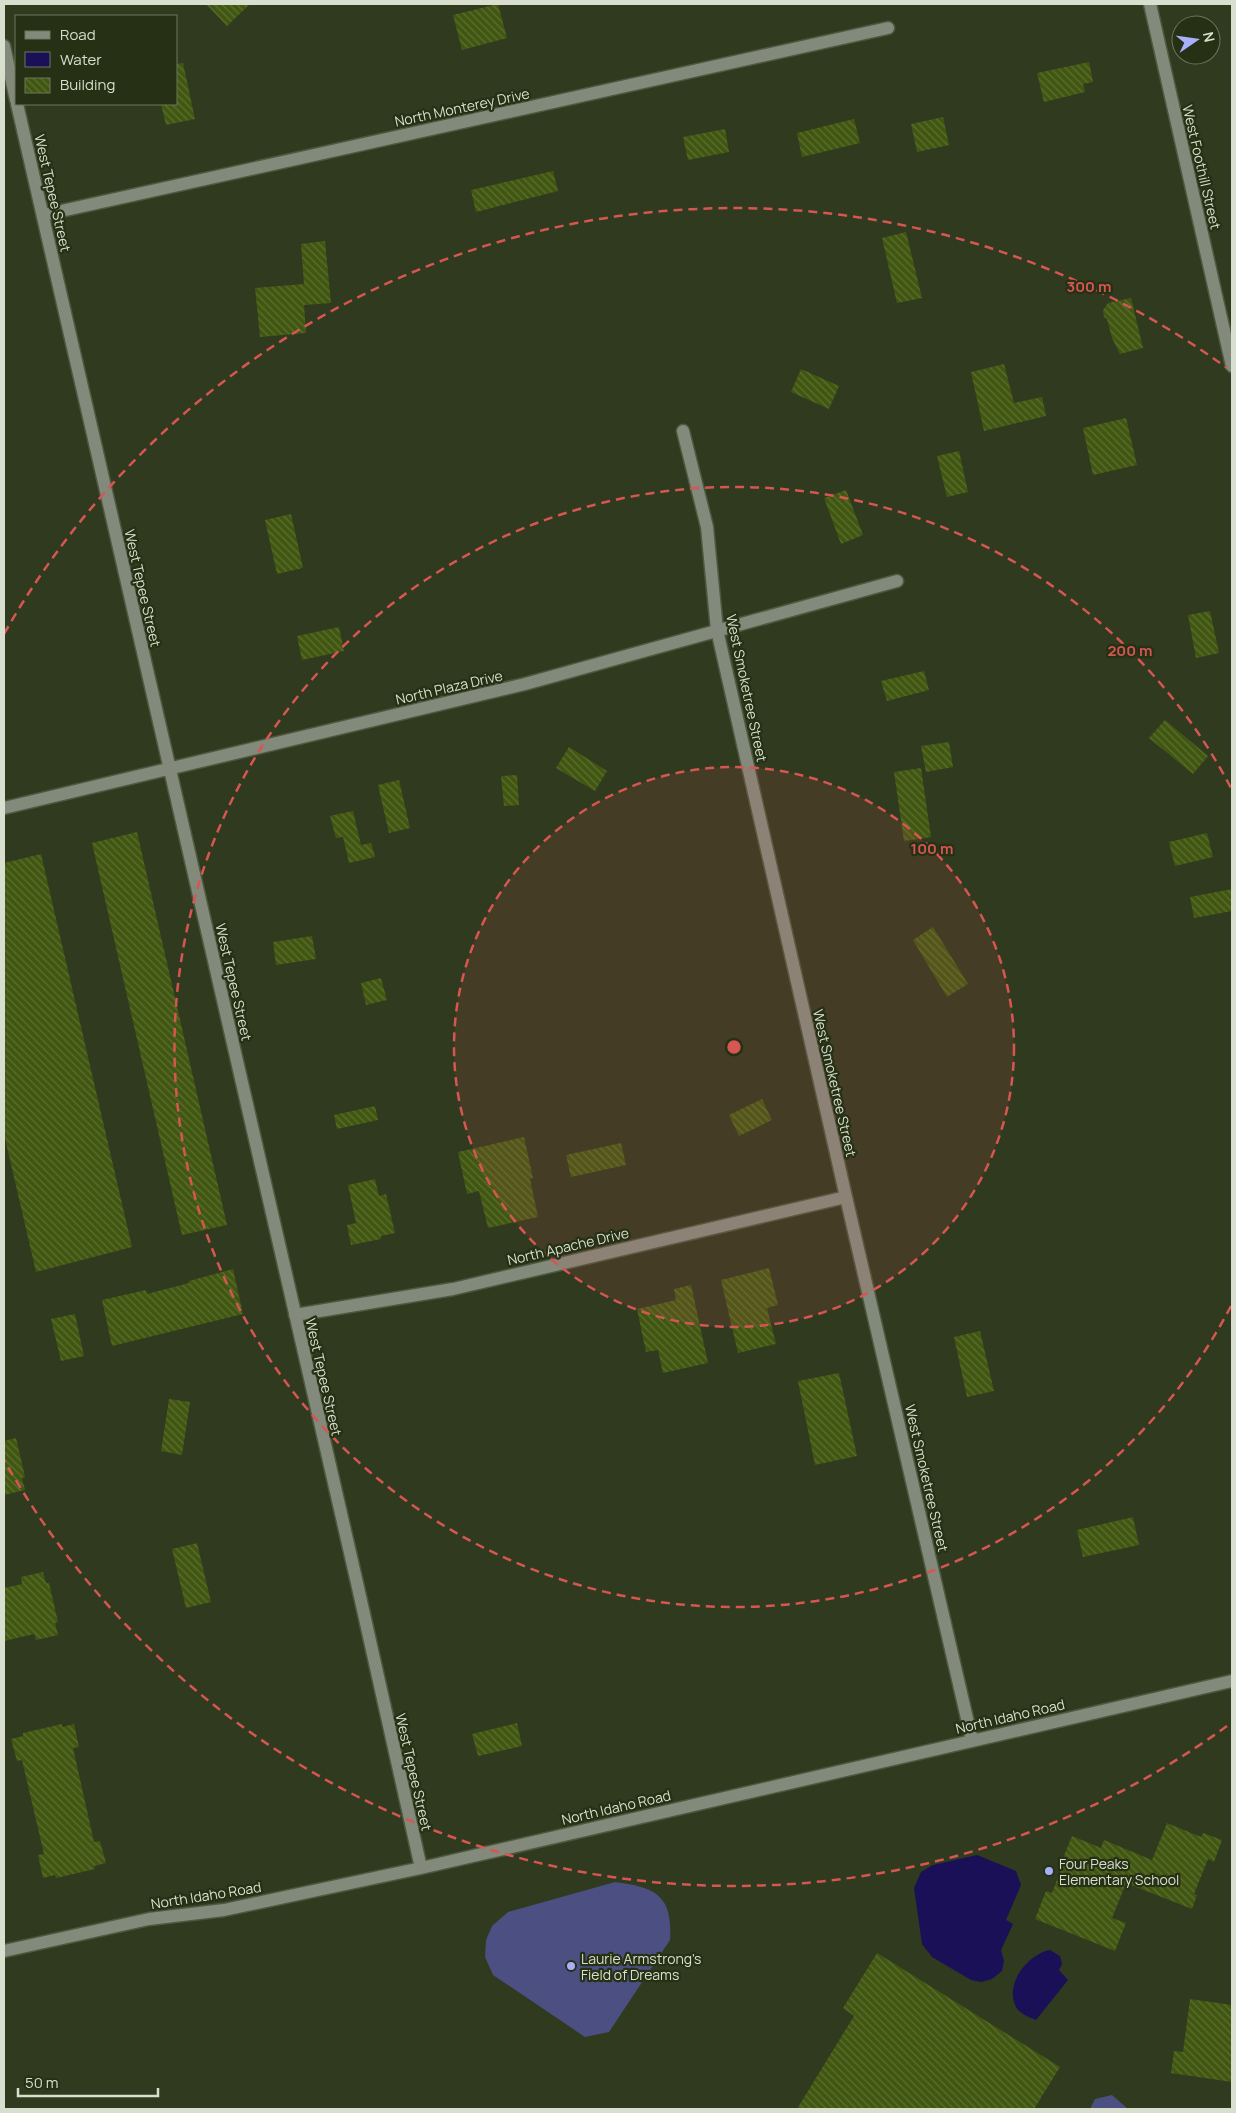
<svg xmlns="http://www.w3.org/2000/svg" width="1236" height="2113" font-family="Manrope,sans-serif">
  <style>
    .pitch { fill: #4b4f81 }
    .water { fill: #191058 }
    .building { fill: url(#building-back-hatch) }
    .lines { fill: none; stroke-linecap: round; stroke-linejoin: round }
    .minor-casing { stroke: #4e583e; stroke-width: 15 }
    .minor { stroke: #83897b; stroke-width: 12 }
    .ring { fill: none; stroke: #d65652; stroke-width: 2.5; stroke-dasharray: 9 6 }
    .poi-dot { fill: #a8b0fc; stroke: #263014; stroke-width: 2 }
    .labels { text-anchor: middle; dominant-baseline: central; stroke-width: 4.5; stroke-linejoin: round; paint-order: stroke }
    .street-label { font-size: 14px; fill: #d8dfce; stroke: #263014 }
    .poi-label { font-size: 14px; fill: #d8dfce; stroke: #263014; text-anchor: start }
    .centre { fill: #d65652; stroke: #263014; stroke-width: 2.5 }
    .ring-label { font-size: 15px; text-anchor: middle; font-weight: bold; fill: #d65652; stroke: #263014; stroke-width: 4.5; stroke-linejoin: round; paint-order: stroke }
  </style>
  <defs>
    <pattern id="building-back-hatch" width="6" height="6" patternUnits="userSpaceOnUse" patternTransform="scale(1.25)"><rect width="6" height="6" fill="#415711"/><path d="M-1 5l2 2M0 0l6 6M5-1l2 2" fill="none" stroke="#5c6f32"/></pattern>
  </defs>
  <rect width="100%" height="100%" fill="#303a1e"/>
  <path class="pitch" d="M615,1882c40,5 58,13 55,58l-61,92 -24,5 -92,-62 -8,-18 1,-17 6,-14 16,-14z
    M1112,2095l16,14h-38l5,-10z"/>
  <path class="water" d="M977,1855l39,16 5,14 -15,35 7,4 -12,26 3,11 -2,10 -10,8 -11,3 -10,-2 -39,-23 -10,-13 -8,-56 7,-16 12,-7z
    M1050,1950l10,6 2,8 -3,6 9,10 -32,40c-7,-3 -16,-6 -20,-13 -12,-23 12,-53 34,-57z"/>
  <path class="building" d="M206,4h44l-23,22z
    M498,4l9,34 -45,12 -9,-35z
    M1089,62l4,20 -10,2 2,8 -41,10 -7,-29z
    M183,63l12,56 -29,6 -5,-21h15v-40z
    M943,117l6,28 -32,7 -6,-28z
    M854,119l6,24 -58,14 -5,-24z
    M725,129l4,23 -41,8 -5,-23z
    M553,171l5,20 -82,21 -5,-22z
    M906,232l16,66 -25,5 -15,-65z
    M325,241l6,62 -27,2 2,28 -46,4 -5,-49 49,-4 -3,-40z
    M1131,298l12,50 -23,6 -8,-16 -5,-19 -3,-2 -1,-7 5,-7z
    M1004,364l10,39 28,-6 4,19 -62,15 -13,-59z
    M801,369l38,17 -10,23 -38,-17z
    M1126,418l11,47 -44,10 -10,-47z
    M959,451l9,41 -21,5 -10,-41z
    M846,490l17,45 -22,9 -17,-46z
    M291,514l12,54 -26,6 -12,-54z
    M1210,611l9,42 -23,5 -8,-43z
    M339,627l5,24 -42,9 -5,-24z
    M924,671l5,19 -42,11 -6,-20z
    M1165,720l43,36 -15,18 -44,-36z
    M949,742l4,25 -27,5 -5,-26z
    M569,747l38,24 -12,20 -39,-23z
    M921,768l10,69 -27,4 -10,-69z
    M517,775l2,30 -15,1 -3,-30z
    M399,780l11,48 -21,5 -11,-48z
    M353,811l8,34 10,-2 4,14 -26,6 -6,-26 -7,1 -6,-22z
    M137,832l90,393 -45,10 -90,-392z
    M1207,833l6,24 -38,9 -6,-24z
    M41,854l91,393 -96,25 -32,-138v-271z
    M1232,889v22l-38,7 -4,-21z
    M933,927l35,57 -21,13 -34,-57z
    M312,936l4,23 -40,6 -3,-23z
    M381,978l6,22 -21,5 -5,-22z
    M762,1099l10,21 -33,16 -10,-21z
    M375,1106l3,14 -41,9 -3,-14z
    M524,1137l9,41 -3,1 8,38 -50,11 -9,-37 -12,3 -9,-42z
    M621,1143l5,22 -55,12 -5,-22z
    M375,1179l4,17 7,-2 9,39 -14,3v3l-30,6 -4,-20 9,-2 -8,-38z
    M769,1268l9,37 -11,3 9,36 -38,9 -17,-73z
    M233,1269l10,45 -131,32 -10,-46 44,-10 1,4 42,-11v-2z
    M691,1285l17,78 -45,10 -5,-23 -12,2 -9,-43 39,-9 -2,-11z
    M75,1314l9,42 -23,5 -10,-42z
    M980,1331l14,60 -27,6 -13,-60z
    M839,1373l18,83 -42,9 -17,-84z
    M169,1399l21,3 -8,53 -21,-4z
    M16,1438l9,39 -3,1 3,12 -21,5v-54z
    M1133,1517l6,28 -56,12 -6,-27z
    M197,1543l14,59 -25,6 -14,-59z
    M43,1572l3,11h3l9,39 -3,1 3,12 -22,5 -2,-6 -30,7v-53l18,-4 -1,-7z
    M517,1723l5,23 -44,10 -6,-22z
    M62,1724v3l12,-3 5,23 -6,1 21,94 6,-1 6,22 -12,3 1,3 -39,9 -1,-3 -12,3 -5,-23 6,-1 -22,-94 -5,1 -6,-22 12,-3v-3z
    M1167,1823l34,14 2,-4 19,7 -8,22 -6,-3 -14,35 3,1 -5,14 -66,-26 -14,35 14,5 -11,28 -80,-32 11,-28 6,2 13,-34 -2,-1 9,-22 29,12 3,-8 48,20z
    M877,1953l183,114 -26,42h-237l57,-93 -11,-8z
    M1190,1999l42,6v77l-61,-9 3,-22 9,1z"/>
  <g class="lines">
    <defs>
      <path id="minor" d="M1150,4l82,362
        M4,46l12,54
        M17,104l340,1479 64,285
        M43,215l845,-187
        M683,431l24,96 10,103 129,567 126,543
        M4,808l521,-124 372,-103
        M295,1315l158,-26 393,-92
        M4,1951l145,-32 75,-9 197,-42 811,-187"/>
    </defs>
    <use href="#minor" class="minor-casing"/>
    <use href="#minor" class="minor"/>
  </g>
  <circle cx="734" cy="1047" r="280" fill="#d65652" fill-opacity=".12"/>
  <g class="ring">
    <circle cx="734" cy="1047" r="280"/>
    <path d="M1231 1306A560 560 0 1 1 1231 788"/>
    <path d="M1227 1726A839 839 0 0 1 4 1460M4 634A839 839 0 0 1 1227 368"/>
  </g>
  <g class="poi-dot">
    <circle cx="1049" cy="1871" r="5"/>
    <circle cx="571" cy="1966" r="5"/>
  </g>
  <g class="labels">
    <g class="street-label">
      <text transform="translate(462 107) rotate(-12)">North Monterey Drive</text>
      <text transform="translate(1202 167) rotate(77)">West Foothill Street</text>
      <text transform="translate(53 193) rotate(77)">West Tepee Street</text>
      <text transform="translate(143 588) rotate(77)">West Tepee Street</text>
      <text transform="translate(449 687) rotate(-13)">North Plaza Drive</text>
      <text transform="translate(747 688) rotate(78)">West Smoketree Street</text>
      <text transform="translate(234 982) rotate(77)">West Tepee Street</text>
      <text transform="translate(835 1083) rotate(77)">West Smoketree Street</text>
      <text transform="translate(568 1246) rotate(-13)">North Apache Drive</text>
      <text transform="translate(324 1377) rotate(77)">West Tepee Street</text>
      <text transform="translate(927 1478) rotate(77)">West Smoketree Street</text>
      <text transform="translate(1010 1716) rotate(-13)">North Idaho Road</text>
      <text transform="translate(414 1772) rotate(77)">West Tepee Street</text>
      <text transform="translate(616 1807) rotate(-13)">North Idaho Road</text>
      <text transform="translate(206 1895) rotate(-9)">North Idaho Road</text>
    </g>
    <g class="poi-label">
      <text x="1059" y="1863">Four Peaks<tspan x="1059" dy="16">Elementary School</tspan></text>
      <text x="581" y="1958">Laurie Armstrong's<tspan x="581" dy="16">Field of Dreams</tspan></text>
    </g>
  </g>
  <circle cx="734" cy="1047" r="8" class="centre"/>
  <g class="ring-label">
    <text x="1089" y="292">300 m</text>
    <text x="1130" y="656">200 m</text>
    <text x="932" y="854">100 m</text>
  </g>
  <rect width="1236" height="2113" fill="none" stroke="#d8dfce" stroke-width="10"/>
  <rect x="15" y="15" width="162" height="90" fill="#263014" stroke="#6d765e"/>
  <rect x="25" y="31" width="25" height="8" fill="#83897b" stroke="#6d765e"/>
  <text x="60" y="40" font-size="15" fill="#d8dfce">Road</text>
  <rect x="25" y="52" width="25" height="15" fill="#191058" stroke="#6d765e"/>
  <text x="60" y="65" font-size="15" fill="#d8dfce">Water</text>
  <rect x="25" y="78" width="25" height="15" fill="url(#building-back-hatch)" stroke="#6d765e"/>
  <text x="60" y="90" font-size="15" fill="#d8dfce">Building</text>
  <g transform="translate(1196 40) rotate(77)"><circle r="24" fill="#263014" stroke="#6d765e"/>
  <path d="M0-4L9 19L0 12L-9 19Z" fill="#a8b0fc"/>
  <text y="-8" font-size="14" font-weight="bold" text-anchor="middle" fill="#d8dfce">N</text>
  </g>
  <path d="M18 2088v8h140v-8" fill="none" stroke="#d8dfce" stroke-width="2.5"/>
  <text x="25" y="2088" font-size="15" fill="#d8dfce" stroke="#263014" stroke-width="4" paint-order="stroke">50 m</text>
</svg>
